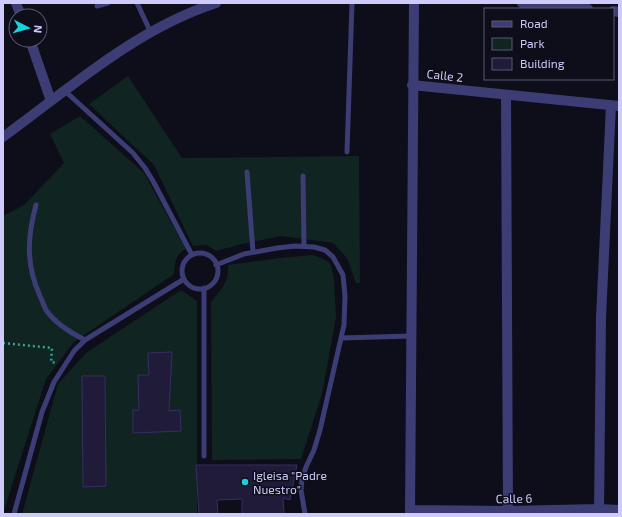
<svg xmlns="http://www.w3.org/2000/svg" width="622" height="517" font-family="'Exo 2',sans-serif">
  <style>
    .green { fill: #102422 }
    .building { fill: #1f1b39; stroke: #362f63 }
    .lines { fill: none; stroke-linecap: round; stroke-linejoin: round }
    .path { stroke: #38a194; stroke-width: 2.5; stroke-dasharray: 2 3; stroke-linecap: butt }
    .service { stroke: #3c3d75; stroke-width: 5 }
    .minor { stroke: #3c3d75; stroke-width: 10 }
    .poi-dot { fill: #16d3db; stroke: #0e0d1a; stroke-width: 1.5 }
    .labels { text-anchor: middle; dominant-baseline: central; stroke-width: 3; stroke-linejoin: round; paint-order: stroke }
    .street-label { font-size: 12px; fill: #cecbfa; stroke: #0e0d1a }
    .poi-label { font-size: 12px; fill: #cecbfa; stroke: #0e0d1a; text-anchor: start }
  </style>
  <rect width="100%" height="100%" fill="#0e0d1a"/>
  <path class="green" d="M128,76l54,82 177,-2 1,127h-4l-9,-25 -14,-15 -52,-7 -35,7 -30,8 -9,-6 -14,1 -39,-81 -65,-61z
    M80,116l64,57 42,76c-11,5 -11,14 -12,25l-100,68 -28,37 -42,131 -1,-294 21,-11 40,-42 -14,-29z
    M313,255l13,5 5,5 3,14 2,38 -14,77 -21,65 -89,1 -1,-158c9,-12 19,-20 17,-37l51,-7z
    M181,290l16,11v213h-175l36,-130 28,-31z"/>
  <path class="building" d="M172,352l-3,59 11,-1 1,21 -48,2v-23h6l-1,-35h11l-1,-22z
    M82,376h23l1,110 -23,1z
    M196,465h101l-7,35 -7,-2 1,16h-42v-15l-25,1 1,14h-19z"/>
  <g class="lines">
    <path class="path" d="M3,343l49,5 -1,14 6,1"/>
    <path class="service" d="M137,3l14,30
      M97,6l11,-3
      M65,91l68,62 12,15 8,13 39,74
      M347,152l5,-149
      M247,172l6,80
      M303,176l1,70
      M36,205c-9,33 -10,60 4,91 2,4 4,10 6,14 9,13 25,23 39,30
      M182 271a18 18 0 1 1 36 0a18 18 0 1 1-36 0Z
      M216,265l28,-11 33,-6 18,-2 19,1 11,3 8,7 10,18 2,21 -1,29 -24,105 -6,20 -8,17 -4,12 -1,11 4,24
      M204,288v168
      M341,338l70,-2
      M14,514l28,-102 12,-30 20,-31 11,-11 99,-61"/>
    <path class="minor" d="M16,3l5,13
      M522,3l66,6
      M613,11l6,1
      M30,40l21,61
      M412,85l207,21
      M506,95l2,419
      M3,137c67,-49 133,-108 213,-134
      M410,510l98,1 91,-2 20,1
      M410,514l4,-511
      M599,514l2,-196 10,-213"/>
  </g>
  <circle class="poi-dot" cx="245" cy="482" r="4"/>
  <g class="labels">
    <g class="street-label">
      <text transform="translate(445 75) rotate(6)">Calle 2</text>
      <text transform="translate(514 498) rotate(-1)">Calle 6</text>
    </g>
    <g class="poi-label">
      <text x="253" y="475">Igleisa "Padre<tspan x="253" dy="14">Nuestro"</tspan></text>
    </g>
  </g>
  <rect width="622" height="517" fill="none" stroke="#cecbfa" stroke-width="8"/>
  <rect x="484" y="8" width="130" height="72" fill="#0e0d1a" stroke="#5b5974"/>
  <rect x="492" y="21" width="20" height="6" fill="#3c3d75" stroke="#5b5974"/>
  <text x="520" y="28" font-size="12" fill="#cecbfa">Road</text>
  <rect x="492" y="38" width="20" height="12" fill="#102422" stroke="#5b5974"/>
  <text x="520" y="48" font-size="12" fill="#cecbfa">Park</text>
  <rect x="492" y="58" width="20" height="12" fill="#1f1b39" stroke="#5b5974"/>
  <text x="520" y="68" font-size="12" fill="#cecbfa">Building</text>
  <g transform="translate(28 28) rotate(96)"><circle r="19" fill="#0e0d1a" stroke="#5b5974"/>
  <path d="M0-3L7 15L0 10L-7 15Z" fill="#16d3db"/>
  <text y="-6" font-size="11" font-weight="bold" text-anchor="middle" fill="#cecbfa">N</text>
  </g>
</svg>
